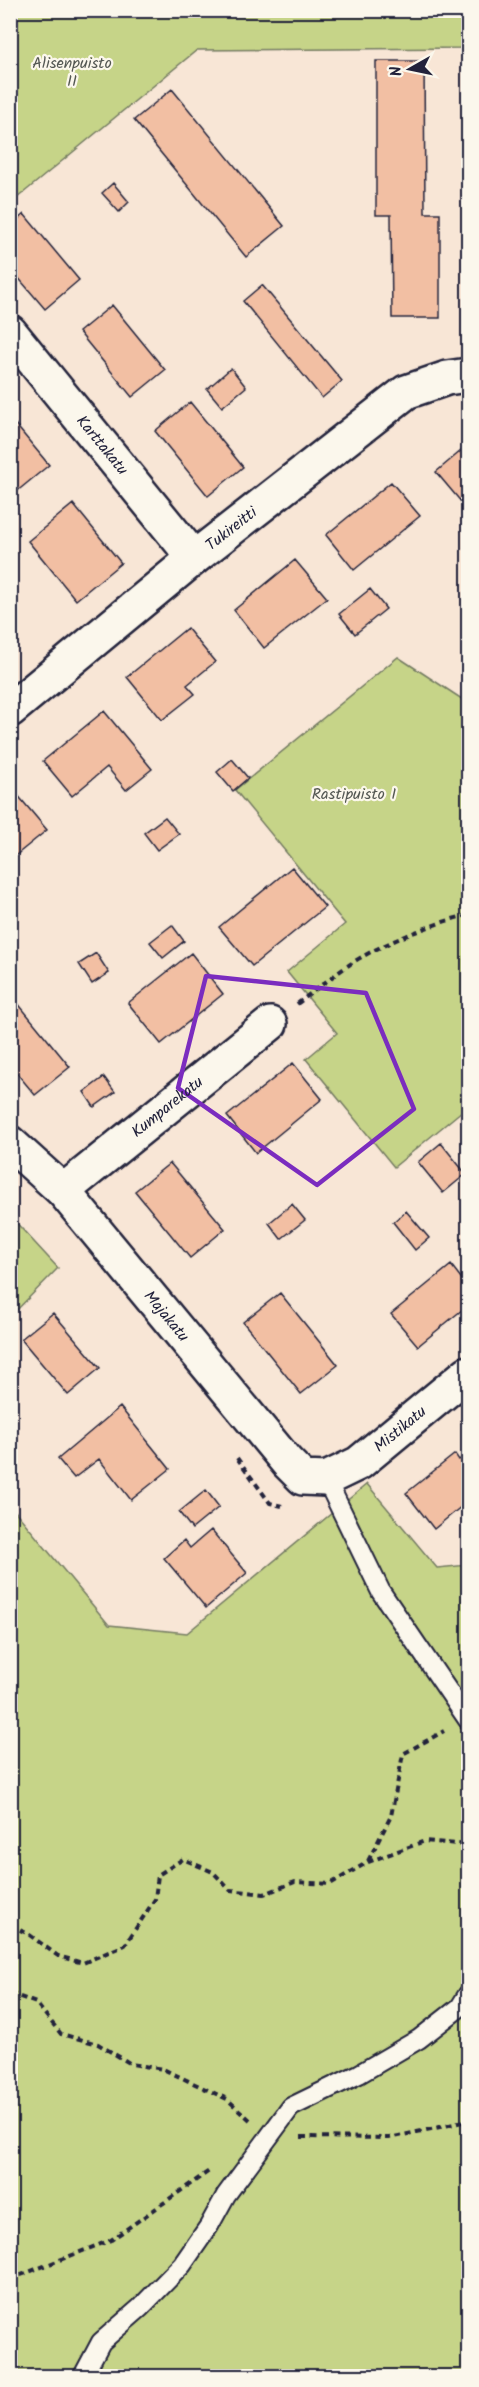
<svg xmlns="http://www.w3.org/2000/svg" width="479" height="2387" font-family="Kalam,sans-serif">
  <style>
    .green { fill: #c6d488; stroke: #747b62; stroke-width: 1.5 }
    .building { fill: #f2bfa3; stroke: #22223b; stroke-width: 1.5 }
    .lines { fill: none; stroke-linecap: round; stroke-linejoin: round }
    .service-casing { stroke: #22223b; stroke-width: 22 }
    .minor-casing { stroke: #22223b; stroke-width: 38 }
    .tertiary-casing { stroke: #22223b; stroke-width: 38 }
    .path { stroke: #22223b; stroke-width: 4; stroke-dasharray: 6 4.5; stroke-linecap: butt }
    .service { stroke: #fbf7ec; stroke-width: 18 }
    .minor { stroke: #fbf7ec; stroke-width: 33 }
    .tertiary { stroke: #fbf7ec; stroke-width: 33 }
    .marked { fill: none; stroke: #7b2cbf; stroke-width: 4.5; stroke-linejoin: round }
    .labels { text-anchor: middle; dominant-baseline: central; stroke-width: 4.5; stroke-linejoin: round; paint-order: stroke }
    .park-label { font-size: 16px; fill: #535752; stroke: #fbf7ec }
    .street-label { font-size: 16px; fill: #22223b; stroke: #fbf7ec }
  </style>
  <rect width="100%" height="100%" fill="#f8e6d6"/>
  <filter id="ink" filterUnits="userSpaceOnUse"><feTurbulence type="fractalNoise" baseFrequency=".0167" numOctaves="2"/><feDisplacementMap in="SourceGraphic" scale="12" xChannelSelector="R" yChannelSelector="G"/><feConvolveMatrix kernelMatrix="1 2 1 2 8 2 1 2 1" color-interpolation-filters="sRGB"/></filter>
  <g filter="url(#ink)">
    <path class="green" d="M11,10l457,1v37l-271,2 -186,153z
      M398,657l70,46v403l-74,61 -88,-108 31,-26 -50,-61 58,-48 -110,-134z
      M11,1217l47,51 -47,48z
      M367,1484l70,84 31,-3v811h-457l-1,-871 99,120 78,8z"/>
    <path class="building" d="M376,61h48l1,152h15v105h-48l-1,-103h-15z
      M172,89l112,137 -38,31 -112,-137z
      M113,183l16,19 -10,10 -17,-19z
      M24,214l55,66 -34,29 -35,-41v-42z
      M262,285l80,96 -20,17 -79,-97z
      M112,305l53,65 -33,27 -53,-65z
      M231,368l15,19 -24,20 -15,-18z
      M190,402l53,65 -35,29 -53,-65z
      M10,418l39,47 -39,32z
      M468,445v65l-32,-38z
      M391,482l29,34 -66,54 -28,-35z
      M73,504l48,59 -45,37 -48,-59z
      M295,560l32,38 -63,50 -30,-38z
      M370,589l16,20 -31,25 -16,-20z
      M187,628l28,34 -28,23 8,9 -33,26 -35,-43z
      M104,711l48,58 -26,21 -19,-23 -35,29 -29,-35z
      M232,759l16,19 -15,13 -16,-19z
      M10,786l37,44 -37,30z
      M165,817l14,17 -22,16 -13,-17z
      M292,867l33,40 -73,59 -33,-39z
      M172,925l12,16 -21,17 -13,-16z
      M96,953l13,20 -17,11 -13,-20z
      M191,953l32,41 -62,50 -33,-41z
      M16,1001l54,66 -35,28 -25,-30v-60z
      M293,1063l29,36 -66,54 -29,-37z
      M104,1077l11,15 -21,15 -10,-15z
      M441,1143l25,31 -23,19 -25,-31z
      M170,1163l55,66 -35,29 -55,-67z
      M292,1204l13,16 -24,19 -12,-16z
      M406,1211l23,27 -14,12 -22,-28z
      M451,1265l17,22v18l-50,41 -27,-32z
      M280,1293l58,72 -37,29 -58,-72z
      M53,1313l47,55 -32,27 -47,-56z
      M120,1407l50,62 -39,31 -32,-41 -25,19 -16,-19z
      M468,1453v48l-34,28 -28,-36 49,-39 4,6z
      M206,1490l13,17 -27,22 -13,-17z
      M211,1530l36,43 -41,35 -42,-50 20,-18 6,8z"/>
    <g class="lines">
      <defs>
        <path id="service" d="M326,1479l55,113 87,128
          M83,2376l18,-34 39,-34 42,-43 27,-39 17,-31 65,-88 68,-33 60,-35 41,-32 8,-13"/>
        <g id="minor">
          <path id="s1" d="M10,332l184,226"/>
          <path id="s2" d="M10,710l184,-152 212,-166 41,-14 21,-3"/>
          <path id="s3" d="M63,1191l207,-167"/>
          <path id="s4" d="M326,1479l33,-16 109,-90"/>
        </g>
        <g id="tertiary">
          <path id="s5" d="M10,1143l53,48 224,271 16,16 23,1"/>
        </g>
      </defs>
      <use href="#service" class="service-casing"/>
      <use href="#minor" class="minor-casing"/>
      <use href="#tertiary" class="tertiary-casing"/>
      <path class="path" d="M297,1004c17,-13 34,-27 52,-39 27,-19 87,-43 119,-50
        M237,1458l33,45 12,3
        M368,1861l23,-45 12,-62 41,-23
        M10,1926l17,7 31,23 25,7 42,-18 30,-46 3,-24 25,-16 30,13 17,18 34,4 31,-12 35,2 38,-22 57,-21 43,4
        M10,1993l26,10 25,31 37,10 33,20 32,5 64,30 23,21
        M301,2137l88,1 79,-17
        M10,2276l11,-1 90,-35 98,-69"/>
      <use href="#service" class="service"/>
      <use href="#minor" class="minor"/>
      <use href="#tertiary" class="tertiary"/>
    </g>
  </g>
  <path class="marked" d="M206,976l160,17 48,116 -97,76 -139,-97z"/>
  <g class="labels">
    <g class="park-label">
      <text x="72" y="63">Alisenpuisto<tspan x="72" dy="18">II</tspan></text>
      <text x="354" y="794">Rastipuisto I</text>
    </g>
    <g class="street-label">
      <text stroke="none"><textPath href="#s1" startOffset="146">Karttakatu</textPath></text>
      <text stroke="none"><textPath href="#s2" startOffset="286">Tukireitti</textPath></text>
      <text stroke="none"><textPath href="#s3" startOffset="134">Kumparekatu</textPath></text>
      <text stroke="none"><textPath href="#s5" startOffset="234">Majakatu</textPath></text>
      <text stroke="none"><textPath href="#s4" startOffset="90">Mistikatu</textPath></text>
    </g>
  </g>
  <rect width="479" height="2387" fill="none" stroke="#fbf7ec" stroke-width="36"/>
  <rect x="18" y="18" width="443" height="2351" fill="none" stroke="#22223b" stroke-width="2" filter="url(#ink)"/>
  <g transform="translate(410 69) rotate(261)" stroke="#fbf7ec" stroke-width="4.5" paint-order="stroke">
  <path d="M0-4.5L10 22L0 15L-10 22Z" fill="#22223b"/>
  <text y="-9" font-size="16" font-weight="bold" text-anchor="middle" fill="#22223b">N</text>
  </g>
</svg>
